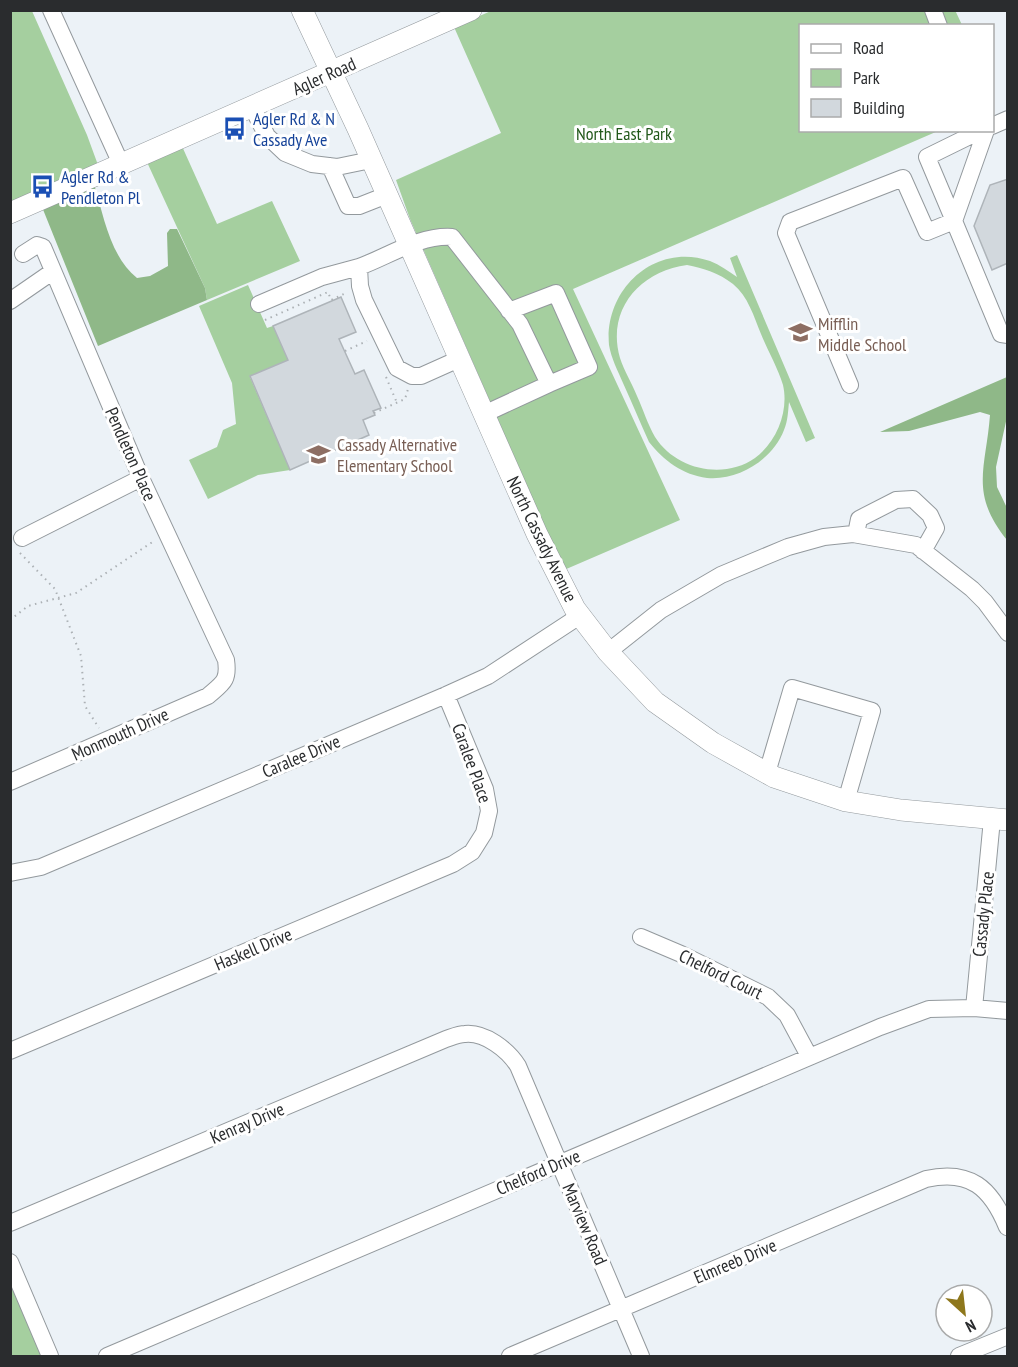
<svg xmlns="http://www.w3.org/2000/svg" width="1018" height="1367" font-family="'PT Sans Narrow',sans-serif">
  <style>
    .green { fill: #a5cf9f; fill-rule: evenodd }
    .forest { fill: #8fb888 }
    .building { fill: #d2d8dd; stroke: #aeb4b9; stroke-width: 1.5 }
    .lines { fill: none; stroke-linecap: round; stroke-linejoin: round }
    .minor-casing { stroke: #93999d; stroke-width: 18 }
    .major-casing { stroke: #93999d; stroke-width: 22 }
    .path { stroke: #acb1b5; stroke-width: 2; stroke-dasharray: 1.5 4.5; stroke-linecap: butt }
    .minor { stroke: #fff; stroke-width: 16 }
    .major { stroke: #fff; stroke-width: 21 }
    .labels { text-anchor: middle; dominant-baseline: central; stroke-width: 6; stroke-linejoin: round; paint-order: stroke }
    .street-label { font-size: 18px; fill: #2a2c2e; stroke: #fff }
    .transit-label { font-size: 18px; fill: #164399; stroke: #fff; text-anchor: start }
    .park-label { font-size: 18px; fill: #215819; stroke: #fff }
    .education-label { font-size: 18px; fill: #785e54; stroke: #fff; text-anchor: start }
  </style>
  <rect width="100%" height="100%" fill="#ecf2f7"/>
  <path class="green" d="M955,10l7,15 -162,1v104l138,1 -365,158 107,231 -116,50 -154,-351 -14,-39 105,-47 -47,-106 37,-16z
    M11,11h21l55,124 11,30 -87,38z
    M181,144l36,80 55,-23 28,60 -93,39 -2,-12 -59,-128z
    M737,255l78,183 -9,4 -17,-40c-1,9 -1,19 -5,28 -11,29 -45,51 -77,48 -24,-3 -44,-18 -58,-36 -9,-20 -17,-39 -26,-59 -5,-12 -12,-25 -14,-38 -5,-56 46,-103 101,-84 10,4 18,10 27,16l-7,-19zM687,265c16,3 32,8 46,19 15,12 21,33 28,50 7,17 17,34 22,51 6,26 -6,57 -28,73 -31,22 -79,12 -100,-21 -7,-12 -12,-28 -18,-41 -5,-13 -13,-25 -17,-38 -14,-48 20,-87 67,-93z
    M248,285l19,43 6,-2 15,34 -38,17 40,93 -32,5 -50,24 -19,-39 28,-13 6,-17 13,-6 -4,-41 -33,-77z
    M11,1285l30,71h-30z"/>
  <path class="forest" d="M94,184c10,33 16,72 43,94l13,-2 18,-10 -1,-33 3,-4h7l28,59 2,12 -109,46 -56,-139z
    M1007,377v40l-11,50 1,20 10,21v32c-38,-47 -21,-72 -17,-125l-10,-3 -71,19 -29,1z"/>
  <path class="building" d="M1008,179v84l-16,7 -18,-44 16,-41z
    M341,297l15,35 -17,7 16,35 9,-4 17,38 -8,3 2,4 -12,5 6,15 -79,35 -40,-94 38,-16 -15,-34z"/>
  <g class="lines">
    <defs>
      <path id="minor" d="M51,10l70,154
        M933,10l6,16
        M252,107l15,29 18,17 27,11 25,3 34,-7
        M992,126l16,-7
        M986,130l-32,91 47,113 7,1
        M330,166l18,40h11l28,-11
        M10,301l42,-29
        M259,304l63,-27 37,-10
        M509,311l47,-18 33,74 -40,17
        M459,359l-38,17h-9l-15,-8 -33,-68 -4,-14 -1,-19c30,-11 60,-32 93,-30l68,87 29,60 -65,30
        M850,385l-64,-152 4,-11 113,-44 24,54 27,-11 -27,-64 55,-27
        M856,534l3,-15 37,-19 17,-1 17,16 6,13 -13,23
        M22,538l119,-60
        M608,652l53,-42 60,-35 67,-28 36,-10 29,-3 63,11 56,44 13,13 23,31
        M767,773l25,-85 80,23 -26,90
        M10,782l198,-86c15,-13 21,-15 18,-36l-85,-182 -98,-231 -6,-2 -14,9
        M10,873l31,-6 26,-11 379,-161 42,-19 93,-61
        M641,937l40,17 87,43 19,18 22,41
        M974,1008l18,-189
        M10,1051l443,-187 19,-12 12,-19 5,-22 -4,-22 -39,-94
        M10,1223l436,-184c6,-2 13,-5 19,-5 20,-2 43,16 53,32l123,290
        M10,1262l40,94
        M107,1356l773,-329 49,-18 45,-1 34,3
        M510,1356l416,-177c44,-10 65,9 81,48
        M959,1356l49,-20"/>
      <path id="major" d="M302,10l56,119 179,405 38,75 33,43 47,50 58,41 61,34 72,24 55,9 107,10
        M10,213l461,-203"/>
    </defs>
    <use href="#minor" class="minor-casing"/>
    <use href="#major" class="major-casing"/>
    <path class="path" d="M265,320l63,-28 3,8 15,-7
      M345,351l22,-10
      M386,377l11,26
      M374,413l31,-14 3,-10
      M20,553l35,36 26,67 4,50 14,22
      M10,620l18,-14 48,-13 78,-52"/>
    <use href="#minor" class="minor"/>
    <use href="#major" class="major"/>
  </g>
  <defs>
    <symbol id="bus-bare" viewBox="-9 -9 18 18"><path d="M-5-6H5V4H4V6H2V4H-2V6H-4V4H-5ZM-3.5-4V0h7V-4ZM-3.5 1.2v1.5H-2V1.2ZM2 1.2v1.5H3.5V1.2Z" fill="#1a4fb4" stroke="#fff" stroke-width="2.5" paint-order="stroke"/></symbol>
    <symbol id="school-bare" viewBox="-9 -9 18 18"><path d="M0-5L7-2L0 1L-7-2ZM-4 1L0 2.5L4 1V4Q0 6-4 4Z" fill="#8d6e63" stroke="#fff" stroke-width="2.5" paint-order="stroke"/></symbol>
  </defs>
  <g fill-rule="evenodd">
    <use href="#bus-bare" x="218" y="112" width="33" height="33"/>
    <use href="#bus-bare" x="26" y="170" width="33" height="33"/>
    <use href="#school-bare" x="784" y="316" width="33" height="33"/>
    <use href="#school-bare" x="302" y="438" width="33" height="33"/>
  </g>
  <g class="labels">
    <g class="street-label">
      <text transform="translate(324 76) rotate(-24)">Agler Road</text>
      <text transform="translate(131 454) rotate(66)">Pendleton Place</text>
      <text transform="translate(542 539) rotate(64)">North Cassady Avenue</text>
      <text transform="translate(120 734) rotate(-24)">Monmouth Drive</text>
      <text transform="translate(301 756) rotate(-23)">Caralee Drive</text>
      <text transform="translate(472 763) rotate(70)">Caralee Place</text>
      <text transform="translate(983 914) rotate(-84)">Cassady Place</text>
      <text transform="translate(253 949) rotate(-23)">Haskell Drive</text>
      <text transform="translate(721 974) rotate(26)">Chelford Court</text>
      <text transform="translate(247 1123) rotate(-23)">Kenray Drive</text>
      <text transform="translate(538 1172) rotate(-23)">Chelford Drive</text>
      <text transform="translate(585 1224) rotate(67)">Marview Road</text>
      <text transform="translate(735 1261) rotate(-23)">Elmreeb Drive</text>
    </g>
    <g class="transit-label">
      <text x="253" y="118">Agler Rd &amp; N<tspan x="253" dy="21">Cassady Ave</tspan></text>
      <text x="61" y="176">Agler Rd &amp;<tspan x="61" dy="21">Pendleton Pl</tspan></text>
    </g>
    <g class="park-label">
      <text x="624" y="133">North East Park</text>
    </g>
    <g class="education-label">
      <text x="818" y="323">Mifflin<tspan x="818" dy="21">Middle School</tspan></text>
      <text x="337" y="444">Cassady Alternative<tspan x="337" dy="21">Elementary School</tspan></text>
    </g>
  </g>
  <rect width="1018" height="1367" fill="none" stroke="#2a2c2e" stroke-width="24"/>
  <rect x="799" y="24" width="195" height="108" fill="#ffffff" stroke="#aaabab" stroke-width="1.5"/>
  <rect x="811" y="44" width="30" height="9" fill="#ffffff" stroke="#aaabab" stroke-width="1.5"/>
  <text x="853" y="54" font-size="18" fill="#2a2c2e">Road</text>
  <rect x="811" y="69" width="30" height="18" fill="#a5cf9f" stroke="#aaabab" stroke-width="1.5"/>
  <text x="853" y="84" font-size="18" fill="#2a2c2e">Park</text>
  <rect x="811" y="99" width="30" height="18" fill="#d2d8dd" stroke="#aaabab" stroke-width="1.5"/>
  <text x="853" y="114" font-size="18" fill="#2a2c2e">Building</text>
  <g transform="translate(964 1313) rotate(153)"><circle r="28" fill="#ffffff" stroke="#aaabab" stroke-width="1.5"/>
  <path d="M0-4.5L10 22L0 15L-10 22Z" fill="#8e771c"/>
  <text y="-9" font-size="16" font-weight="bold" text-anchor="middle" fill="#2a2c2e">N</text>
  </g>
</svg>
